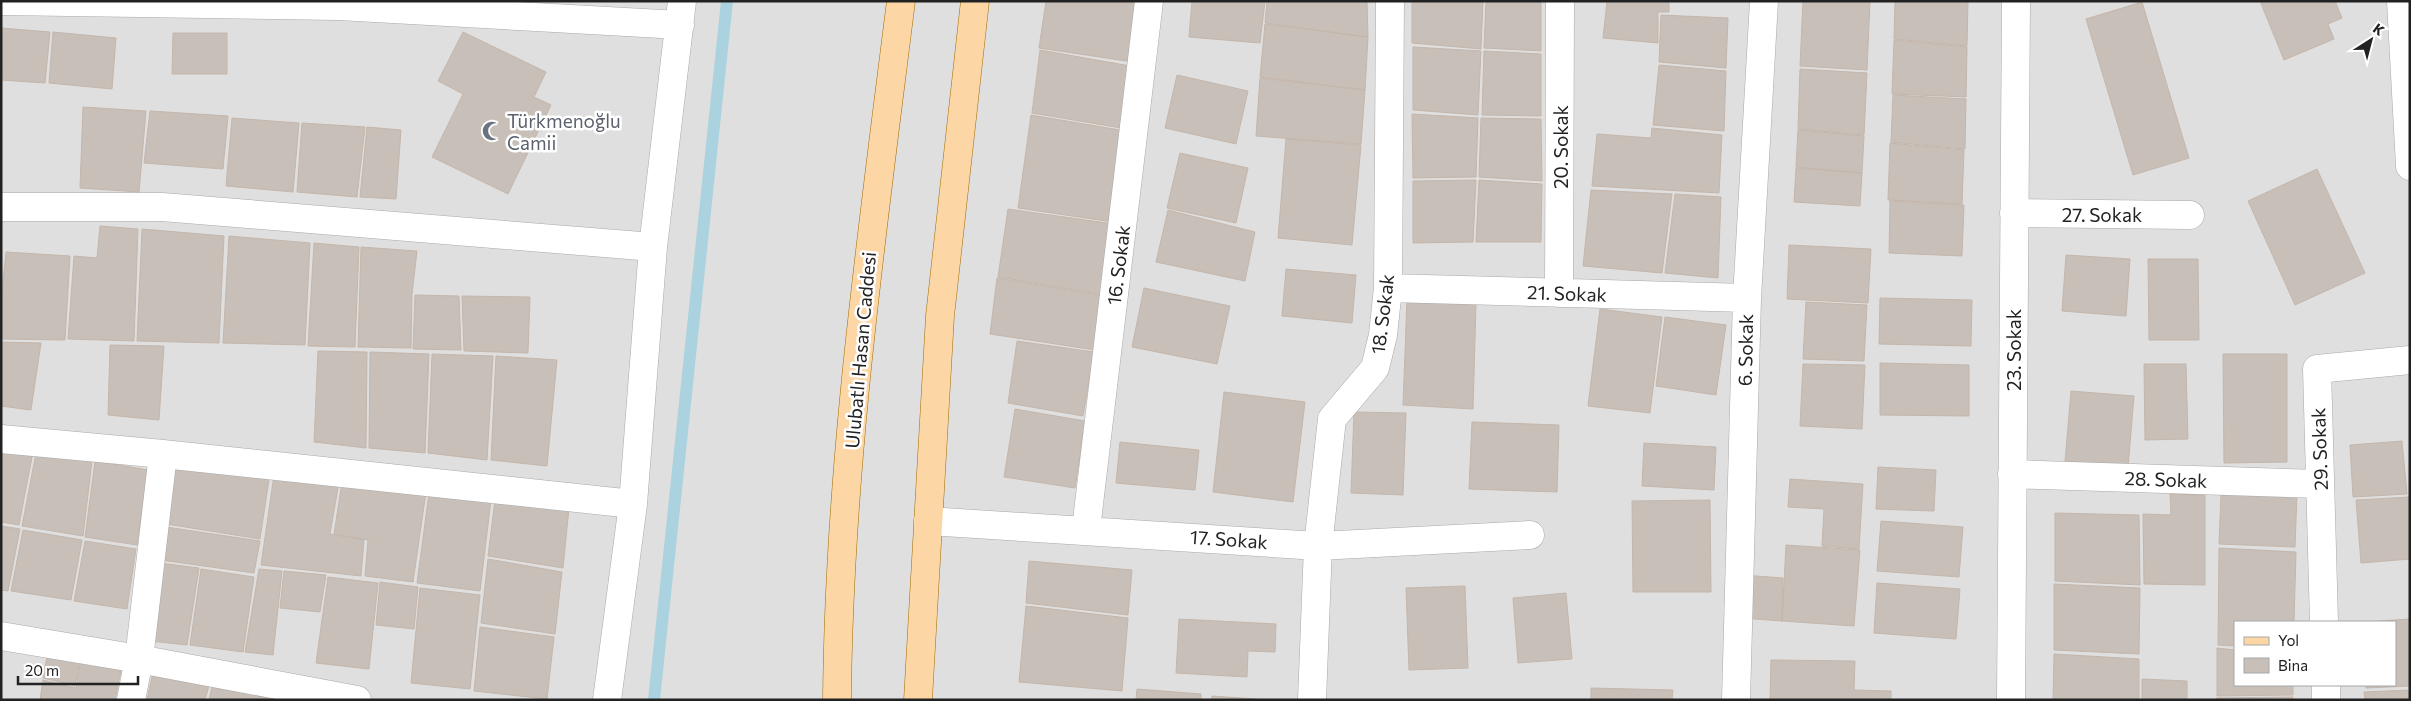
<svg xmlns="http://www.w3.org/2000/svg" width="2411" height="701" font-family="Commissioner,sans-serif">
  <style>
    .residential { fill: #e0dfdf; fill-rule: evenodd }
    .lines { fill: none; stroke-linecap: round; stroke-linejoin: round }
    .stream { stroke: #aad3df; stroke-width: 12 }
    .building { fill: #c7bfb8; stroke: #c4b6ab }
    .minor-casing { stroke: #a9a9a9; stroke-width: 29 }
    .major-casing { stroke: #a06b00; stroke-width: 29 }
    .minor { stroke: #fff; stroke-width: 28 }
    .major { stroke: #fcd6a4; stroke-width: 28 }
    .labels { text-anchor: middle; dominant-baseline: central; stroke-width: 5; stroke-linejoin: round; paint-order: stroke }
    .worship-label { font-size: 19px; fill: #5b616d; stroke: #fff; text-anchor: start }
    .street-label { font-size: 19px; fill: #222; stroke: #fff }
  </style>
  <rect width="100%" height="100%" fill="#f2efe9"/>
  <path class="residential" d="M1,1h2409v699h-2409zM2235,622h160v63h-160z"/>
  <g class="lines">
    <path class="stream" d="M654,700l73,-699"/>
  </g>
  <path class="building" d="M1046,1h96l-9,61 -94,-14z
    M1192,1h73l-5,42 -71,-6z
    M1267,1h100l1,36 -103,-14z
    M1412,1h71l-2,48 -69,-6z
    M1486,1h55v50l-57,-3z
    M1607,1h62v11h-11v31l-55,-5z
    M1803,1h67l-3,69 -67,-4z
    M1895,1h73l-1,45 -73,-7z
    M2260,1h75l7,17 -14,6 6,15 -50,21z
    M2142,2l47,156 -56,17 -47,-156z
    M1661,15l67,3 -2,50 -67,-6z
    M1265,24l103,13 -3,53 -105,-13z
    M1,28l49,4 -5,51 -44,-3z
    M53,32l63,6 -4,51 -63,-6z
    M463,32l83,40 -12,25 17,8 -43,89 -76,-37 31,-63 -25,-13z
    M173,33h54v41h-55z
    M1894,40l73,7 -1,50 -74,-3z
    M1413,47l68,4 -3,64 -65,-5z
    M1040,50l96,17 -9,62 -95,-16z
    M1484,51l57,3v62l-59,-1z
    M1659,65l67,6 -2,60 -71,-6z
    M1800,69l67,4 -3,62 -66,-6z
    M1177,75l71,16 -12,53 -71,-16z
    M1260,78l105,12 -4,54 -105,-8z
    M1893,95l73,4 -1,50 -74,-7z
    M83,107l63,4 -7,81 -59,-4z
    M150,111l78,5 -5,53 -79,-6z
    M1412,114l66,4 -2,59 -63,1z
    M1031,115l95,16 -13,91 -95,-14z
    M232,118l67,5 -6,69 -67,-6z
    M1481,118l60,1 1,62 -63,-4z
    M302,123l63,4 -8,70 -60,-5z
    M367,127l34,3 -5,69 -36,-2z
    M1652,128l70,7 -3,58 -127,-7 5,-52 54,4z
    M1798,130l66,6 -2,37 -66,-6z
    M1286,139l75,6 -9,100 -74,-7z
    M1890,143l74,7 -2,54 -74,-4z
    M1180,153l68,15 -12,55 -69,-15z
    M1796,168l66,5 -2,33 -66,-4z
    M2317,169l48,104 -70,32 -47,-104z
    M1476,180l-3,62 -60,1v-62z
    M1479,180l63,4 -1,58h-65z
    M1591,190l81,4 -10,79 -79,-7z
    M1675,194l46,3 -3,81 -53,-5z
    M1890,201l74,4 -2,51 -73,-3z
    M1008,209l106,15 -10,71 -106,-18z
    M1168,210l87,22 -10,49 -89,-19z
    M100,226l38,3 -4,112 -66,-2 6,-83 23,2z
    M142,229l82,7 -5,107 -82,-2z
    M229,236l81,7 -5,102 -82,-2z
    M314,243l45,4 -4,100 -47,-1z
    M1789,245l82,4 -3,54 -81,-4z
    M361,247l56,4 -5,43 -1,54 -53,-1z
    M6,252l64,4 -5,84 -64,-1v-38z
    M2066,255l64,4 -4,57 -64,-5z
    M2148,259h50l1,81h-50z
    M1286,269l70,6 -4,48 -70,-7z
    M997,278l107,18 -9,54 -105,-16z
    M1144,288l86,18 -13,58 -85,-17z
    M415,295l44,1 2,54 -48,-1z
    M462,296l68,1 -2,56 -64,-2z
    M1880,298l92,2 -1,46 -92,-2z
    M1407,300l69,3 -3,106 -70,-4z
    M1806,302l61,3 -3,56 -61,-2z
    M1600,309l62,8 -12,96 -62,-7z
    M1665,317l61,8 -10,70 -60,-9z
    M1017,341l77,11 -11,64 -75,-13z
    M1,342l40,1 -10,67 -30,-4z
    M110,345l54,1 -5,74 -51,-5z
    M318,351l49,1 -1,96 -52,-6z
    M370,352l59,2 -4,99 -56,-5z
    M432,354l61,2 -6,104 -59,-7z
    M2223,354h64v108l-63,1z
    M496,356l61,4 -10,106 -56,-6z
    M1880,363l89,2v51l-89,-1z
    M1803,364l62,1 -3,64 -62,-3z
    M2144,364h42l2,75 -43,1z
    M2071,391l63,5 -6,72 -63,-6z
    M1224,392l81,10 -12,100 -80,-10z
    M1015,409l70,12 -10,67 -71,-11z
    M1354,412l52,1 -3,82 -52,-2z
    M1472,422l87,3 -2,67 -88,-3z
    M2402,441l5,53 -54,3 -3,-52z
    M1120,442l79,8 -4,40 -79,-7z
    M1644,443l72,4 -2,43 -72,-4z
    M1,448l32,4 -14,73 -18,-3z
    M36,453l56,8 -9,75 -61,-10z
    M95,461l53,9 -11,75 -52,-8z
    M173,462l97,11 -10,66 -94,-15z
    M1878,467l58,3 -2,41 -58,-2z
    M274,475l65,7 -9,52 34,6 -3,36 -100,-11z
    M1790,479l73,5 -4,65 -37,-3 2,-37 -36,-2z
    M342,482l84,10 -13,90 -48,-6 3,-36 -34,-6z
    M429,493l62,7 -11,91 -63,-8z
    M2170,494l35,1v90l-61,-1 -1,-70 28,1z
    M2221,494l76,1 -2,52 -76,-3z
    M2410,497v62l-49,4 -5,-63z
    M495,500l74,8 -6,60 -75,-12z
    M1710,500l1,92h-78l-1,-91z
    M2055,513l84,2 1,70 -85,-4z
    M1881,521l82,6 -4,50 -82,-6z
    M1,526l19,3 -12,62 -7,-1z
    M166,527l94,14 -6,32 -93,-13z
    M23,530l59,10 -11,60 -60,-9z
    M85,541l51,8 -9,60 -53,-8z
    M1786,545l74,5 -6,76 -72,-5z
    M2219,548l77,4 -2,70h-59v24l-17,-1z
    M488,559l74,13 -7,62 -74,-11z
    M1029,561l103,9 -4,45 -102,-12z
    M160,563l39,5 -12,77 -37,-4z
    M201,569l53,8 -11,75 -53,-7z
    M259,569l23,2 -9,84 -28,-3z
    M284,571l42,4 -6,37 -40,-4z
    M1743,575l40,3 -1,43 -41,-3z
    M328,577l50,6 -9,86 -53,-6z
    M380,582l38,5 -4,42 -38,-4z
    M1877,583l83,6 -4,50 -82,-6z
    M2054,584l86,4 -1,66 -85,-4z
    M1465,586l3,82 -59,2 -3,-82z
    M420,588l60,7 -10,94 -59,-6z
    M1566,593l6,66 -54,4 -5,-65z
    M1026,606l102,12 -6,73 -103,-9z
    M1179,619l97,5 -1,28 -27,-1 -1,26 -71,-4z
    M2410,619v67l-44,2v-3h29v-63h-30z
    M480,627l74,10 -7,62 -73,-8z
    M49,646l32,8 -6,32 -32,-8z
    M2217,648l18,2v35h58v10l-76,1z
    M82,654l41,7 -8,39h-75l3,-20 33,8z
    M2054,654l85,5v41h-86z
    M1771,660l84,1 -1,29 37,1v9h-121z
    M153,672l57,10 -5,18h-58z
    M2142,679l45,2v19h-45z
    M213,682l67,12 -2,6h-69z
    M1591,688l82,2 -1,10h-81z
    M1137,689l64,5v6h-65z
    M2410,690v10h-45l-1,-8z
    M1212,696l57,4h-57z
    M2293,697l-1,3h-76v-2z"/>
  <g class="lines">
    <defs>
      <path id="minor" d="M1,1l337,5 342,19
        M2401,1l9,165
        M1,207h161l491,40
        M2014,213l176,2
        M1388,288l359,10
        M1559,293l1,-292
        M1,439l162,15 470,50
        M2012,474l308,10
        M928,521l390,25 212,-11
        M1086,529l63,-528
        M2324,622l-7,-253 93,-9
        M1,636l138,23 218,41
        M2326,685v15
        M131,700l8,-41 24,-205
        M607,700l26,-196 20,-257 29,-246
        M1312,700l6,-154 14,-127 43,-51 8,-33 5,-47 2,-287
        M1736,700l11,-402 17,-297
        M2011,700l5,-699"/>
      <path id="major" d="M837,700c2,-234 35,-467 64,-699
        M918,700l22,-384 35,-315"/>
    </defs>
    <use href="#minor" class="minor-casing"/>
    <use href="#major" class="major-casing"/>
    <use href="#minor" class="minor"/>
    <use href="#major" class="major"/>
  </g>
  <defs>
    <symbol id="mosque-bare" viewBox="-9 -9 18 18"><path d="M3.5-4.9A6 6 0 1 0 3.5 4.9A5 5 0 1 1 3.5-4.9Z" fill="#6b7280" stroke="#fff" stroke-width="2.5" paint-order="stroke"/></symbol>
  </defs>
  <g fill-rule="evenodd">
    <use href="#mosque-bare" x="478" y="117" width="28" height="28"/>
  </g>
  <g class="labels">
    <g class="worship-label">
      <text x="507" y="120">Türkmenoğlu<tspan x="507" dy="22">Camii</tspan></text>
    </g>
    <g class="street-label">
      <text transform="translate(1560 147) rotate(-90)">20. Sokak</text>
      <text x="2102" y="214">27. Sokak</text>
      <text transform="translate(1118 265) rotate(-83)">16. Sokak</text>
      <text transform="translate(1567 293) rotate(2)">21. Sokak</text>
      <text transform="translate(1382 314) rotate(-83)">18. Sokak</text>
      <text transform="translate(860 350) rotate(-85)">Ulubatlı Hasan Caddesi</text>
      <text transform="translate(1745 350) rotate(-89)">6. Sokak</text>
      <text transform="translate(2013 350) rotate(-90)">23. Sokak</text>
      <text transform="translate(2319 449) rotate(-92)">29. Sokak</text>
      <text transform="translate(2166 479) rotate(2)">28. Sokak</text>
      <text transform="translate(1229 539) rotate(4)">17. Sokak</text>
    </g>
  </g>
  <rect width="2411" height="701" fill="none" stroke="#222222" stroke-width="5"/>
  <rect x="2234" y="621" width="162" height="65" fill="#ffffff" stroke="#a7a7a7"/>
  <rect x="2244" y="637" width="25" height="8" fill="#fcd6a4" stroke="#a7a7a7"/>
  <text x="2278" y="646" font-size="15" fill="#222222">Yol</text>
  <rect x="2244" y="658" width="25" height="15" fill="#c7bfb8" stroke="#a7a7a7"/>
  <text x="2278" y="671" font-size="15" fill="#222222">Bina</text>
  <g transform="translate(2371 40) rotate(36)" stroke="#ffffff" stroke-width="4" paint-order="stroke">
  <path d="M0-4L9 19L0 12L-9 19Z" fill="#222222"/>
  <text y="-8" font-size="14" font-weight="bold" text-anchor="middle" fill="#222222">K</text>
  </g>
  <path d="M18 676v8h120v-8" fill="none" stroke="#222222" stroke-width="2.5"/>
  <text x="25" y="676" font-size="15" fill="#222222" stroke="#ffffff" stroke-width="4" paint-order="stroke">20 m</text>
</svg>
